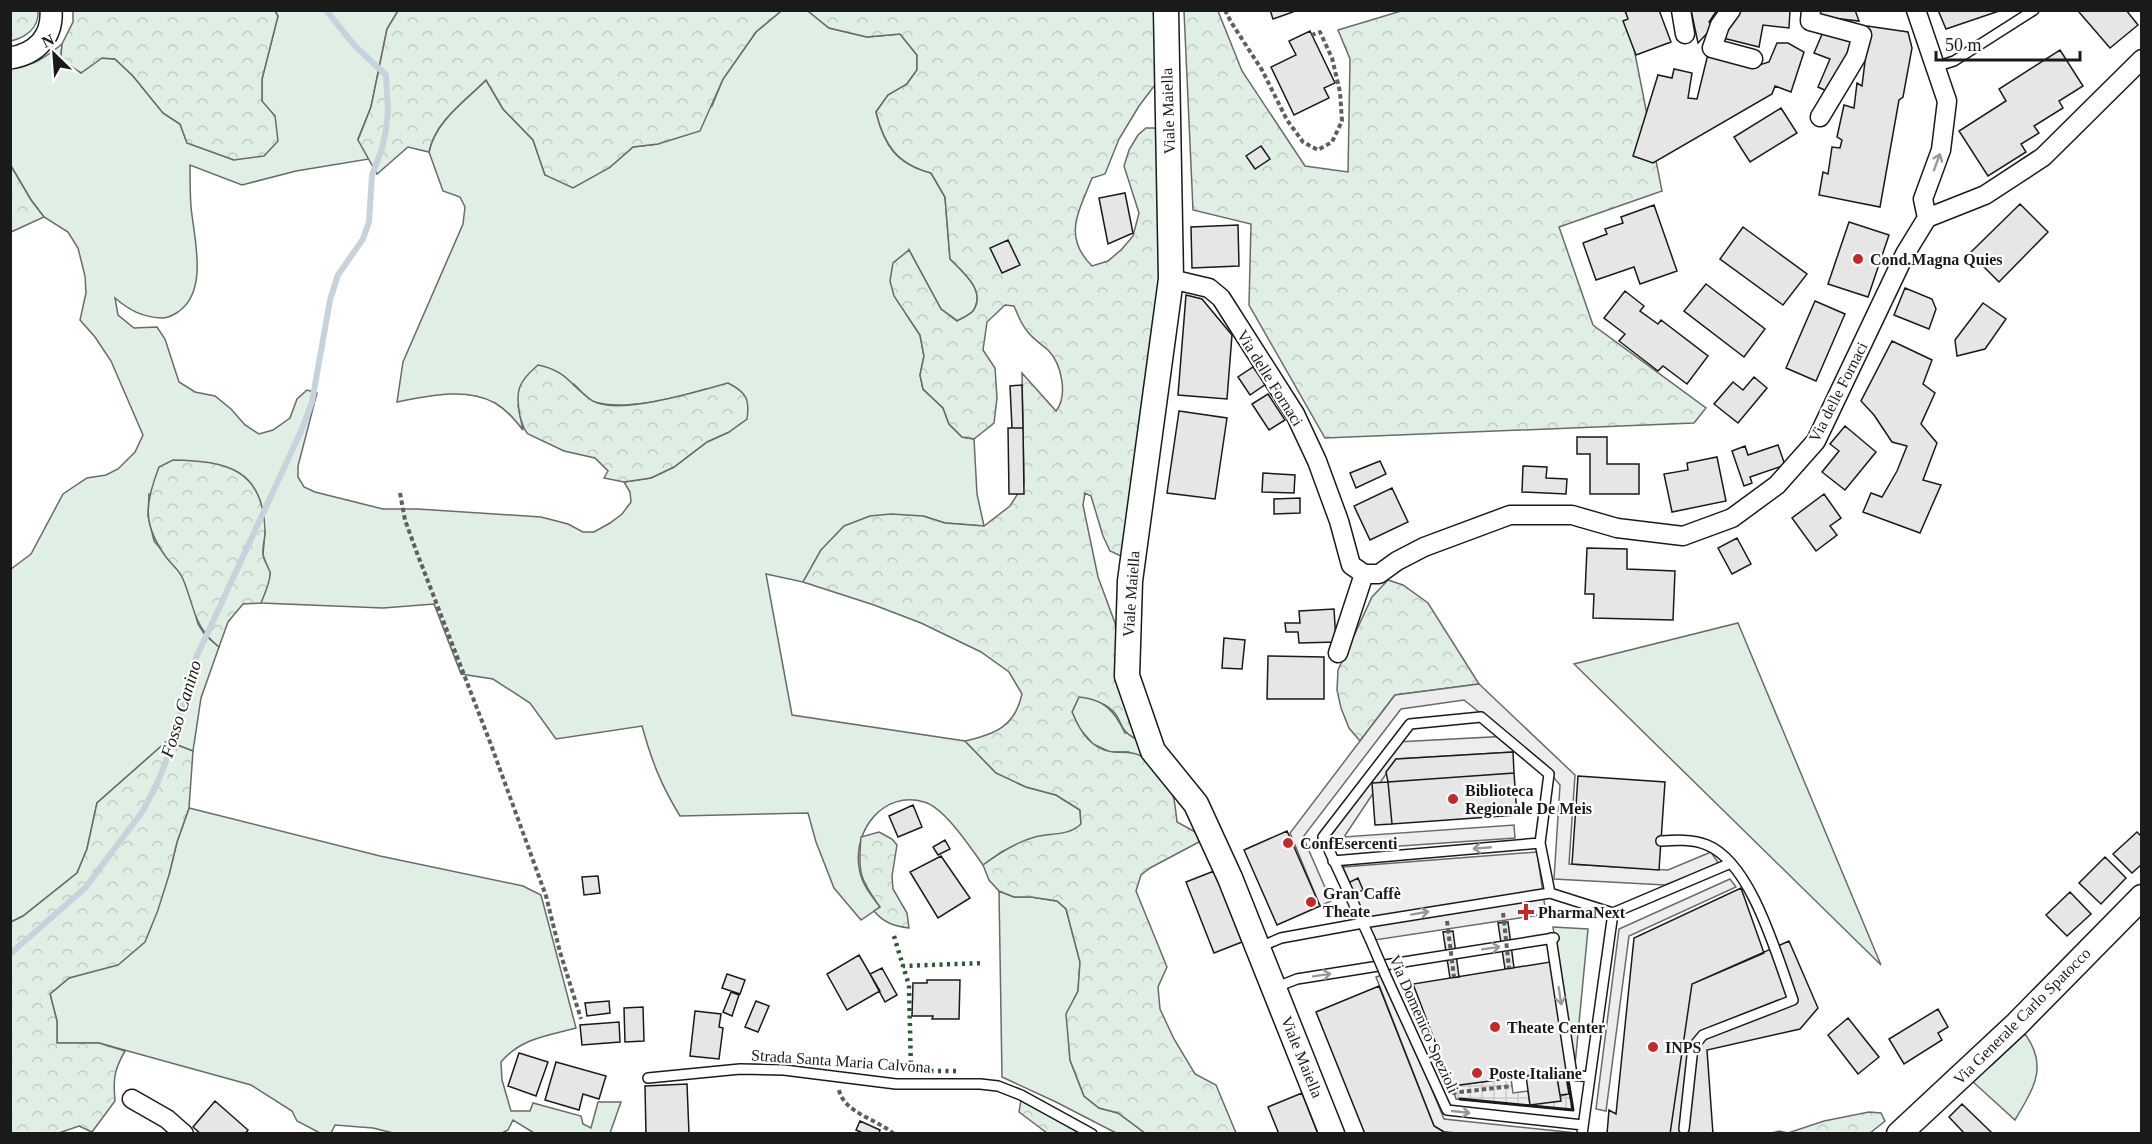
<svg xmlns="http://www.w3.org/2000/svg" width="2152" height="1144" font-family="Georgia,serif">
  <style>
    .green { fill: #e0efe3; stroke: #6a6a6a; stroke-width: 1.5 }
    .forest { fill: url(#forest-crowns); stroke: #6a6a6a; stroke-width: 1.5 }
    .parking { fill: #ededed; stroke: #6a6a6a; stroke-width: 1.5 }
    .plaza { fill: url(#plaza-grid); stroke: #6a6a6a; stroke-width: 1.5 }
    .lines { fill: none; stroke-linecap: round; stroke-linejoin: round }
    .stream { stroke: #c6d2dc; stroke-width: 6 }
    .building { fill: #e6e6e6; stroke: #1a1a1a; stroke-width: 1.5 }
    .service-casing { stroke: #1a1a1a; stroke-width: 12 }
    .minor-casing { stroke: #1a1a1a; stroke-width: 21 }
    .tertiary-casing { stroke: #1a1a1a; stroke-width: 24 }
    .secondary-casing { stroke: #1a1a1a; stroke-width: 27 }
    .path { stroke: #5f5f5f; stroke-width: 4; stroke-dasharray: 4.5 3; stroke-linecap: butt }
    .service { stroke: #fff; stroke-width: 9 }
    .minor { stroke: #fff; stroke-width: 18 }
    .tertiary { stroke: #fff; stroke-width: 21 }
    .secondary { stroke: #fff; stroke-width: 24 }
    .service-bridge-casing { stroke: #1a1a1a; stroke-width: 12; stroke-linecap: butt }
    .path-bridge { stroke: #5f5f5f; stroke-width: 4; stroke-dasharray: 4.5 3; stroke-linecap: butt }
    .service-bridge { stroke: #fff; stroke-width: 9 }
    .hedge { stroke: #2b5a34; stroke-width: 4.5; stroke-dasharray: 3 4.5; stroke-linecap: butt }
    .fence { stroke: #1a1a1a; stroke-width: 1.5; stroke-dasharray: 8 3; stroke-linecap: butt }
    .wall { stroke: #1a1a1a; stroke-width: 3 }
    .oneway { stroke: #989898 }
    .poi-dot { fill: #c62828; stroke: #fff; stroke-width: 2 }
    .labels { text-anchor: middle; dominant-baseline: central; stroke-width: 4.5; stroke-linejoin: round; paint-order: stroke }
    .street-label { font-size: 16px; fill: #1a1a1a; stroke: #fff }
    .poi-label { font-size: 16px; font-weight: bold; fill: #1a1a1a; stroke: #fff; text-anchor: start }
    .water-label { font-size: 18px; font-style: italic; fill: #1a1a1a; stroke: #fff }
  </style>
  <defs>
    <pattern id="forest-crowns" width="20" height="18" patternUnits="userSpaceOnUse" patternTransform="scale(1.5)"><rect width="20" height="18" fill="#e0efe3"/><path d="M2 6a3 3 0 1 1 6 0M12 15a3 3 0 1 1 6 0" fill="none" stroke="#c0ccc2"/></pattern>
    <pattern id="plaza-grid" width="8" height="8" patternUnits="userSpaceOnUse" patternTransform="scale(1.5)"><rect width="8" height="8" fill="#ededed"/><path d="M0 4h8M4 0v8" fill="none" stroke="#cbcbcb"/></pattern>
  </defs>
  <rect width="100%" height="100%" fill="#fff"/>
  <path class="green" d="M275,11h123l-11,18 -16,78 -13,32 11,20 -73,12 -54,14 -52,-20c0,14 0,28 1,42 3,31 18,84 -13,105 -7,4 -10,6 -17,6 -19,-1 -32,-8 -46,-20l3,17 16,13 23,-1 8,12 14,43 16,10 20,4 16,13 14,16 14,9 14,-4 17,-12 7,-19 10,-9 10,3 -19,73v11l6,10 11,5 68,17h35l123,8 27,7 15,8h11l16,-9 12,-9 9,-12 -1,-10 -6,-10 27,-4 23,-11 33,-25 22,-10 -23,-43c-28,9 -83,22 -111,13 -7,-2 -15,-12 -21,-18l-56,21 5,25c-8,-10 -16,-20 -28,-27 -29,-16 -67,-7 -98,-1l6,-40 60,-138 2,-17 -5,-10 -17,-6 -14,-39c6,-31 37,-51 57,-72l17,29 30,31 12,35 64,-7 24,-21 25,-3 54,-38 11,-27 33,-47 25,-21h27l21,17 38,9 33,-3 17,21v15l-11,15 -18,10 -12,17c8,33 20,52 55,61l14,24 5,62c13,13 37,32 23,52 -3,4 -11,7 -15,10l-17,-12 -32,-59 -3,64 14,21 4,21 -4,19 3,14 20,19 6,16 13,13 12,2 3,55 7,32 -39,-3 -22,-7 -102,34 -18,32 -37,-8 26,141 173,26 31,32 30,14 30,8 24,15 1,15 -5,5 -73,21 -20,14c-12,-17 -39,-58 -59,-63 -40,-12 -71,28 -65,65 2,17 12,28 21,40l-19,13 -27,-32 -18,-46 -8,-29 -128,3c-19,-31 -28,-54 -38,-90l-86,13 -26,-36 -37,-24 -32,-5 -27,-70 -51,4 -122,-5 9,-29 -7,-19 2,-24 -116,-37 -1,22 6,25 28,34 8,20 8,29 7,11 14,12 -18,51 -8,53 -26,-10 -70,62 -10,46 -10,24 -54,43 -12,6v-353l20,-15 32,-60 24,-16 19,-3 12,-6 17,-17 8,-17 -32,-74 -16,-24 -15,-17 6,-27 -1,-17 -7,-28 -10,-16 -24,-15 -13,-17 -20,-34v-98c21,-1 35,-11 51,-24l-1,12 54,3 18,17 30,37 17,11 7,19 47,17 41,-44 -13,-14v-23l16,-63z
    M1738,623l143,342 -307,-301z
    M1079,696c25,3 36,16 46,37l17,1 24,44 -37,-26h-19l-17,-8 -14,-16 -7,-16z
    M189,808l191,48 143,30 18,9 35,133c-29,8 -55,10 -75,34l1,18 9,31h19l3,-8 48,13 2,8 8,4 7,-26h23l-11,31h-76l-21,-13 -5,10 -6,3 -105,1 -24,-6 -38,-3 -4,8h-11l-23,-12 -5,-10 -41,-26 -152,-42h-42v-22l-7,-27 19,-16 23,-7 77,-96 8,-33z
    M999,891l15,6h17l26,4 9,8 14,53 -2,29 -11,23 3,46 14,36 15,12 19,5 27,20h-29l-60,-31 -54,-25z
    M1553,927l35,2 -13,136h-3z
    M2025,1034c24,33 8,55 -10,86l-43,-39 6,-8 14,-8z"/>
  <path class="forest" d="M1622,10l5,3 35,178 -103,36 34,98 113,83 -12,15 -369,15 -76,-133 2,-81 -58,-14 -9,-199h34l24,60 63,95 43,6 2,-113 -12,-29 63,-19z
    M10,11h28c1,17 -12,26 -27,30z
    M73,11h202l3,5 -16,63v22l13,15 3,25 -14,15 -30,4 -47,-17 -7,-19 -17,-11 -30,-37 -18,-17 -13,-1 -21,15 -17,-11 -3,-6 1,-12 11,-22z
    M398,11v-1l383,1 -25,21 -33,47 -23,52 -42,13 -25,3 -24,21 -36,20 -28,-13 -12,-35 -30,-31 -17,-29c-21,21 -51,41 -57,72l-21,-5 -31,27 -19,-34 13,-33 16,-78z
    M808,11h354l-1,66 -22,29 -20,33 -14,35 -13,4c-13,34 -30,58 0,88l16,-5 14,-12 11,-13 6,-23 -15,-47 5,-16 9,-15 8,-7h8l10,7 2,115 -40,294 -5,12 -11,-5 -7,-15 -12,-40 -6,-3 -2,12 15,72 17,46 7,49 20,62 -8,4c-12,-7 -11,-11 -17,-22 -8,-12 -25,-18 -38,-19l-7,15c8,19 19,38 41,40 10,1 19,-1 28,4 9,4 30,29 32,39 2,8 3,18 4,27l22,12v8l-49,26 -9,7 -5,16 31,76 -9,20 2,22 14,30 21,35 21,11 20,48h-91l-27,-20 -19,-5 -15,-12 -14,-36 -4,-46 12,-23 2,-29 -14,-53 -9,-8 -26,-4h-17l-15,-6 -10,-11 -6,-15c16,-12 33,-23 52,-28 15,-4 34,-1 46,-13l-1,-14 -24,-15 -30,-8 -30,-14 -31,-32c31,-7 50,-15 57,-47l-13,-22 -28,-20 -60,-29 -47,-18 -71,-23 18,-32 23,-24 26,-10 21,-2 32,2 22,7 39,3 26,-20 14,-22 -2,-111 34,38c12,-15 6,-47 -8,-61 -7,-6 -15,-11 -21,-19 -6,-7 -9,-16 -13,-25l-9,-1 -18,17 -4,28 12,18 2,30 -3,25 -20,16 -12,-2 -13,-13 -6,-16 -20,-19 -3,-14 4,-19 -4,-21 -26,-39 -4,-15 3,-18 16,-13 32,59 16,12c5,-3 13,-6 16,-10 14,-20 -10,-39 -23,-52l-5,-62 -14,-24c-34,-9 -47,-28 -55,-61l12,-17 19,-11 10,-14v-15l-17,-21 -33,3 -38,-9z
    M11,166l20,34 13,17 -33,15z
    M538,365c29,6 31,19 53,35 23,17 109,-9 137,-17 18,9 22,16 19,36l-18,13 -22,10 -33,25 -23,11 -27,4 -20,-4 4,-7 -13,-13 -31,-7 -36,-17c-5,-5 -6,-11 -8,-18 -5,-25 -2,-34 18,-51z
    M173,460c54,1 91,9 92,72 0,7 -3,15 -2,23 1,6 5,11 7,17 1,9 -6,23 -9,31l-18,1 -15,18 -9,25c-26,-21 -24,-39 -36,-68 -3,-8 -11,-14 -17,-22 -24,-33 -21,-54 -7,-90z
    M1388,580l15,5 25,18 51,81 -84,11 -35,46 -11,-13 -8,-20 -4,-18 1,-20 34,-73z
    M167,741l26,10 -4,57 -12,34 -8,33 -11,35 -13,32 -27,23 -49,13 -19,16 7,27v22h42l26,8c-11,19 -12,28 -10,50l-23,31 -13,-6 -20,7h-48v-211l12,-6 54,-43 10,-24 10,-46z
    M879,832l13,7 5,6 -5,31 1,13 14,24 2,15c-15,-2 -25,-5 -35,-17l6,-4c-21,-29 -22,-35 -19,-70z
    M1021,1100l60,33h-34l-28,-21z
    M1869,1112l12,1 4,8 -15,12h-98l7,-2 9,2 36,-12z"/>
  <path class="parking" d="M1479,684l96,91 -6,89 99,6 43,-18 8,12 -54,21 -111,-6 6,-94 -25,-29 -25,-19 3,15 -117,7 -52,78 170,-12 1,13 -186,13 2,-16 65,-93 113,-6 -45,-36 -63,9 -98,128 28,64 -11,5 -30,-73 105,-138z
    M1537,852l9,62 -171,26 -32,-73z
    M1730,879l6,8 -107,49 -23,175 -10,-2 23,-180z
    M1385,974l59,145 133,14h-118l-15,-1 -10,-6 -58,-149z"/>
  <path class="plaza" d="M1565,1071h2l6,39 -117,-11 -4,-13 59,-8 2,15 15,-2 2,14 38,-11z"/>
  <g class="lines">
    <path class="stream" d="M10,954l75,-66 57,-76 15,-28 13,-33 26,-93 106,-229 10,-27 18,-102 8,-25 25,-36 6,-17 3,-47 10,-26 4,-19 2,-19 -2,-36 -31,-29 -29,-36"/>
  </g>
  <path class="building" d="M1270,10h23v2l-20,7z
    M1625,10h34l12,32 -35,13 -13,-34 5,-2z
    M1691,10h26l-8,12 5,4 -16,17z
    M1737,10h53l-1,18 -26,-3 -4,22 -40,-10z
    M1816,10h39l4,11 -44,-5z
    M1938,10h64l-56,19z
    M2081,10h45l12,15 -28,23 -31,-36z
    M1826,25l29,13 -24,55 -13,-6 12,-28 -16,-6z
    M1867,26l41,6 4,16 -9,49 -4,3 -19,107 -61,-12 4,-23 5,2 4,-27 8,1 2,-8 -5,-3 7,-32 10,3 3,-25 5,3 4,-33 -7,-1z
    M1310,31l25,52 -11,5 5,10 -35,17 -23,-48 25,-12 -7,-14z
    M1777,43h11l16,9 -13,40 -16,-6 -3,8 -119,69 -20,-7 25,-81 14,3 2,-9 18,4 -4,25 9,1 11,-45 45,13 16,-5z
    M2060,50l23,36 -24,15 4,7 -29,18 5,7 -18,11 5,8 -38,24 -29,-45 47,-30 -7,-12z
    M1781,108l16,25 -47,29 -16,-25z
    M1261,146l9,13 -15,10 -9,-13z
    M1125,193l8,40 -25,11 -9,-46z
    M2020,204l28,28 -49,50 -29,-29z
    M1654,205l23,66 -37,13 -6,-17 -38,13 -13,-37 24,-9 -2,-5 18,-6 -2,-6z
    M1849,222l40,13 -21,62 -40,-13z
    M1238,225l1,41 -47,2 -1,-41z
    M1743,227l64,47 -24,31 -63,-46z
    M1008,240l12,25 -18,8 -12,-25z
    M1706,284l59,45 -21,28 -60,-46z
    M1905,288l27,11 4,10 -7,20 -35,-14z
    M1625,291l19,15 -4,5 18,13 3,-4 47,36 -21,28 -24,-18 -5,5 -39,-30 6,-7 -21,-16z
    M1186,295l16,4 30,36 -5,64 -49,-4z
    M1815,301l30,13 -29,67 -30,-13z
    M1983,303l23,16 -21,30 -28,7 -2,-16z
    M1892,341l40,19 -9,24 12,9 -14,31 16,19 -14,37 18,5 -21,48 -57,-21 8,-19 11,4 15,-26 10,-25 -15,-4 -18,-27 -13,-14z
    M1253,367l13,17 -16,11 -12,-18z
    M1754,377l13,11 -29,35 -24,-19 19,-22 10,8z
    M1022,385l1,43h-11l-2,-42z
    M1268,394l17,26 -16,10 -17,-26z
    M1179,411l48,7 -12,81 -48,-6z
    M1845,426l31,26 -31,38 -23,-18 17,-21 -9,-7z
    M1008,428h15l1,66h-15z
    M1577,437h30v27h32v30h-49v-40h-13z
    M1778,445l7,20 -35,12 2,6 -8,3 -12,-35 13,-5 3,9z
    M1717,457l9,44 -54,11 -8,-38 24,-4 -1,-7z
    M1380,461l6,13 -30,14 -6,-15z
    M1523,466l24,1 -1,11 21,1 -1,15 -44,-2z
    M1263,473l32,2 -1,18 -32,-1z
    M1392,488l16,34 -38,18 -16,-34z
    M1824,494l17,24 -11,8 7,9 -21,16 -24,-33z
    M1300,498v15l-26,1v-15z
    M1737,538l14,26 -19,10 -14,-26z
    M1587,548l40,1v20l48,2 -2,49 -80,-2 1,-24h-9z
    M1334,609l2,33 -37,1 -1,-11h-12l-1,-9h15l-1,-12z
    M1224,638l21,2 -3,29 -20,-1z
    M1268,656l56,1v42h-57z
    M1513,752l1,21 -126,9 -2,-10 10,-13z
    M1514,773l3,42 -125,9 -4,-42z
    M1578,776l87,6 -6,88 -87,-6z
    M1388,782l4,42 -17,1 -3,-42z
    M913,805l9,22 -24,10 -9,-21z
    M1287,831l33,75 -43,19 -33,-75z
    M2137,832l5,5v27l-10,9 -19,-19z
    M945,840l5,9 -12,6 -5,-8z
    M941,856l29,42 -32,20 -28,-46z
    M2105,857l21,21 -25,26 -22,-21z
    M1214,871l28,71 -28,11 -28,-71z
    M598,876l2,17 -16,2 -2,-18z
    M1358,878l5,12 -12,6 -5,-12z
    M1741,888l23,65 -72,31 -22,150h-63l2,-24 7,4 18,-176z
    M2070,892l21,22 -24,22 -21,-21z
    M1508,922l6,46 -9,1 -7,-46z
    M1453,931l6,46 -9,1 -7,-46z
    M1789,941l29,67 -18,21 -93,21 6,84h-43l22,-150z
    M859,955l21,36 -33,19 -20,-36z
    M1550,962l17,109 -115,15 -39,-102z
    M882,968l15,27 -12,7 -15,-28z
    M727,974l18,6 -5,14 -18,-6z
    M927,980h33l-1,39h-27l1,-3h-21l1,-33h14z
    M1379,986l55,140 10,6 15,2h-94l-49,-122z
    M731,992l8,3 -7,21 -9,-4z
    M609,1001l1,12 -23,3 -2,-13z
    M756,1001l13,5 -11,26 -13,-5z
    M643,1007l1,34 -19,1 -1,-34z
    M1938,1009l10,18 -10,6 4,7 -38,24 -15,-25z
    M695,1011l26,3 -2,13 4,1 -4,31 -29,-3z
    M1848,1018l31,39 -21,17 -30,-39z
    M619,1022l1,20 -38,3 -2,-20z
    M519,1053l29,9 -12,34 -28,-10z
    M556,1062l50,14 -7,23 -16,-5 -4,16 -34,-10z
    M1565,1071l4,23 -9,1 -4,-23z
    M1556,1072l5,29 -31,4 -4,-29z
    M687,1084l2,50h-43l-1,-48z
    M1302,1093l16,41h-39l-11,-27z
    M215,1101l33,29 -3,4h-44l-8,-7z
    M1962,1104l29,28 -2,2h-24l-16,-17z
    M860,1121l20,9 -1,4h-14l-9,-4z"/>
  <g class="lines">
    <defs>
      <path id="service" d="M1935,67l19,-6 80,-51
        M1661,841c15,-1 31,-2 46,4 45,18 70,112 86,155l-90,35 -10,12 -9,82
        M1333,861l207,-18
        M1613,913l118,-50
        M1551,938l21,137 17,2
        M1370,939l-47,-102 87,-113 71,-7 68,57 -9,69 10,50
        M1260,947l21,-9 82,-15 187,-30 63,20 -31,221
        M1385,974l62,136 136,15
        M1274,988l23,-9 257,-41
        M648,1078l92,-9 44,1 112,14h84l18,2 23,9 71,39"/>
      <path id="minor" d="M1681,10l4,24
        M1731,10l-11,15 -8,23 41,11
        M1811,10l-1,11 52,14 -6,22 -36,60
        M1927,218l58,-23 58,-38 99,-98
        M1171,279l38,9 12,10 74,116 22,47 22,60 12,44 13,9h15l18,-13 27,-14 86,-32h62l45,13 66,8 49,-18 45,-33 39,-44 89,-187 22,-36 -4,-19 18,-49 6,-49 -31,-91
        M1338,653l26,-79
        M132,1099l35,20 17,15"/>
      <path id="tertiary" d="M10,58c26,-4 43,-21 41,-48"/>
      <path id="secondary" d="M1166,10l5,269 -41,302 -3,95 26,75 43,53 34,74 102,256
        M1899,1134l118,-110 125,-127"/>
    </defs>
    <use href="#service" class="service-casing"/>
    <use href="#minor" class="minor-casing"/>
    <use href="#tertiary" class="tertiary-casing"/>
    <use href="#secondary" class="secondary-casing"/>
    <path class="path" d="M1225,10l6,12 31,48 25,50 16,22 15,8 14,-8 10,-21 -2,-29 -8,-34 -12,-26 -8,3
      M400,493l5,27 12,33 73,189 56,154 14,56 21,67
      M1503,913l1,8
      M1447,921l1,8
      M839,1090c5,23 38,29 55,44
      M1452,1093l60,-7"/>
    <use href="#service" class="service"/>
    <use href="#minor" class="minor"/>
    <use href="#tertiary" class="tertiary"/>
    <use href="#secondary" class="secondary"/>
    <defs>
      <path id="service-bridge" d="M1370,939l15,35"/>
    </defs>
    <use href="#service-bridge" class="service-bridge-casing"/>
    <path class="path-bridge" d="M1504,921l5,47
      M1448,929l6,48"/>
    <use href="#service-bridge" class="service-bridge"/>
    <path class="hedge" d="M894,936l9,30
      M956,1071h-45l-2,-86 -6,-19 81,-3"/>
    <path class="fence" d="M1460,1099l112,11 -5,-37"/>
    <path class="wall" d="M1460,1099l113,11 -6,-37"/>
  </g>
  <defs><path id="oneway-shaft" d="M-6 0H5M1.5-3L5.5 0L1.5 3" fill="none" stroke-width="1.6" stroke-linecap="round" stroke-linejoin="round" transform="scale(1.5)"/></defs>
  <g class="oneway">
    <use href="#oneway-shaft" transform="translate(1937 162) rotate(-70)"/>
    <use href="#oneway-shaft" transform="translate(1482 848) rotate(175)"/>
    <use href="#oneway-shaft" transform="translate(1420 913) rotate(-10)"/>
    <use href="#oneway-shaft" transform="translate(1491 948) rotate(-9)"/>
    <use href="#oneway-shaft" transform="translate(1322 975) rotate(-9)"/>
    <use href="#oneway-shaft" transform="translate(1560 996) rotate(81)"/>
    <use href="#oneway-shaft" transform="translate(1461 1112) rotate(6)"/>
  </g>
  <g class="poi-dot">
    <circle cx="1858" cy="259" r="6"/>
    <circle cx="1453" cy="799" r="6"/>
    <circle cx="1288" cy="843" r="6"/>
    <circle cx="1311" cy="902" r="6"/>
    <path d="M1523 903h6v6h6v6h-6v6h-6v-6h-6v-6h6z"/>
    <circle cx="1495" cy="1027" r="6"/>
    <circle cx="1653" cy="1047" r="6"/>
    <circle cx="1477" cy="1073" r="6"/>
  </g>
  <g class="labels">
    <g class="street-label">
      <text transform="translate(1168 111) rotate(-92)">Viale Maiella</text>
      <text transform="translate(1270 378) rotate(58)">Via delle Fornaci</text>
      <text transform="translate(1838 392) rotate(-63)">Via delle Fornaci</text>
      <text transform="translate(1131 594) rotate(-86)">Viale Maiella</text>
      <text transform="translate(2022 1016) rotate(-45)">Via Generale Carlo Spatocco</text>
      <text transform="translate(1424 1024) rotate(66)">Via Domenico Spezioli</text>
      <text transform="translate(1302 1057) rotate(68)">Viale Maiella</text>
      <text transform="translate(841 1061) rotate(4)">Strada Santa Maria Calvona</text>
    </g>
    <g class="poi-label">
      <text x="1870" y="259">Cond.Magna Quies</text>
      <text x="1465" y="790">Biblioteca<tspan x="1465" dy="18">Regionale De Meis</tspan></text>
      <text x="1300" y="843">ConfEsercenti</text>
      <text x="1323" y="893">Gran Caffè<tspan x="1323" dy="18">Theate</tspan></text>
      <text x="1538" y="912">PharmaNext</text>
      <text x="1507" y="1027">Theate Center</text>
      <text x="1665" y="1047">INPS</text>
      <text x="1489" y="1073">Poste Italiane</text>
    </g>
    <g class="water-label">
      <text transform="translate(181 709) rotate(-73)">Fosso Canino</text>
    </g>
  </g>
  <rect width="2152" height="1144" fill="none" stroke="#1a1a1a" stroke-width="24"/>
  <g transform="translate(54 54) rotate(335)" stroke="#ffffff" stroke-width="4.5" paint-order="stroke">
  <path d="M0-4.5L10 22L0 15L-10 22Z" fill="#1a1a1a"/>
  <text y="-9" font-size="16" font-weight="bold" text-anchor="middle" fill="#1a1a1a">N</text>
  </g>
  <path d="M1936 51v9h144v-9" fill="none" stroke="#1a1a1a" stroke-width="3"/>
  <text x="1945" y="51" font-size="18" fill="#1a1a1a" stroke="#ffffff" stroke-width="4.5" paint-order="stroke">50 m</text>
</svg>
